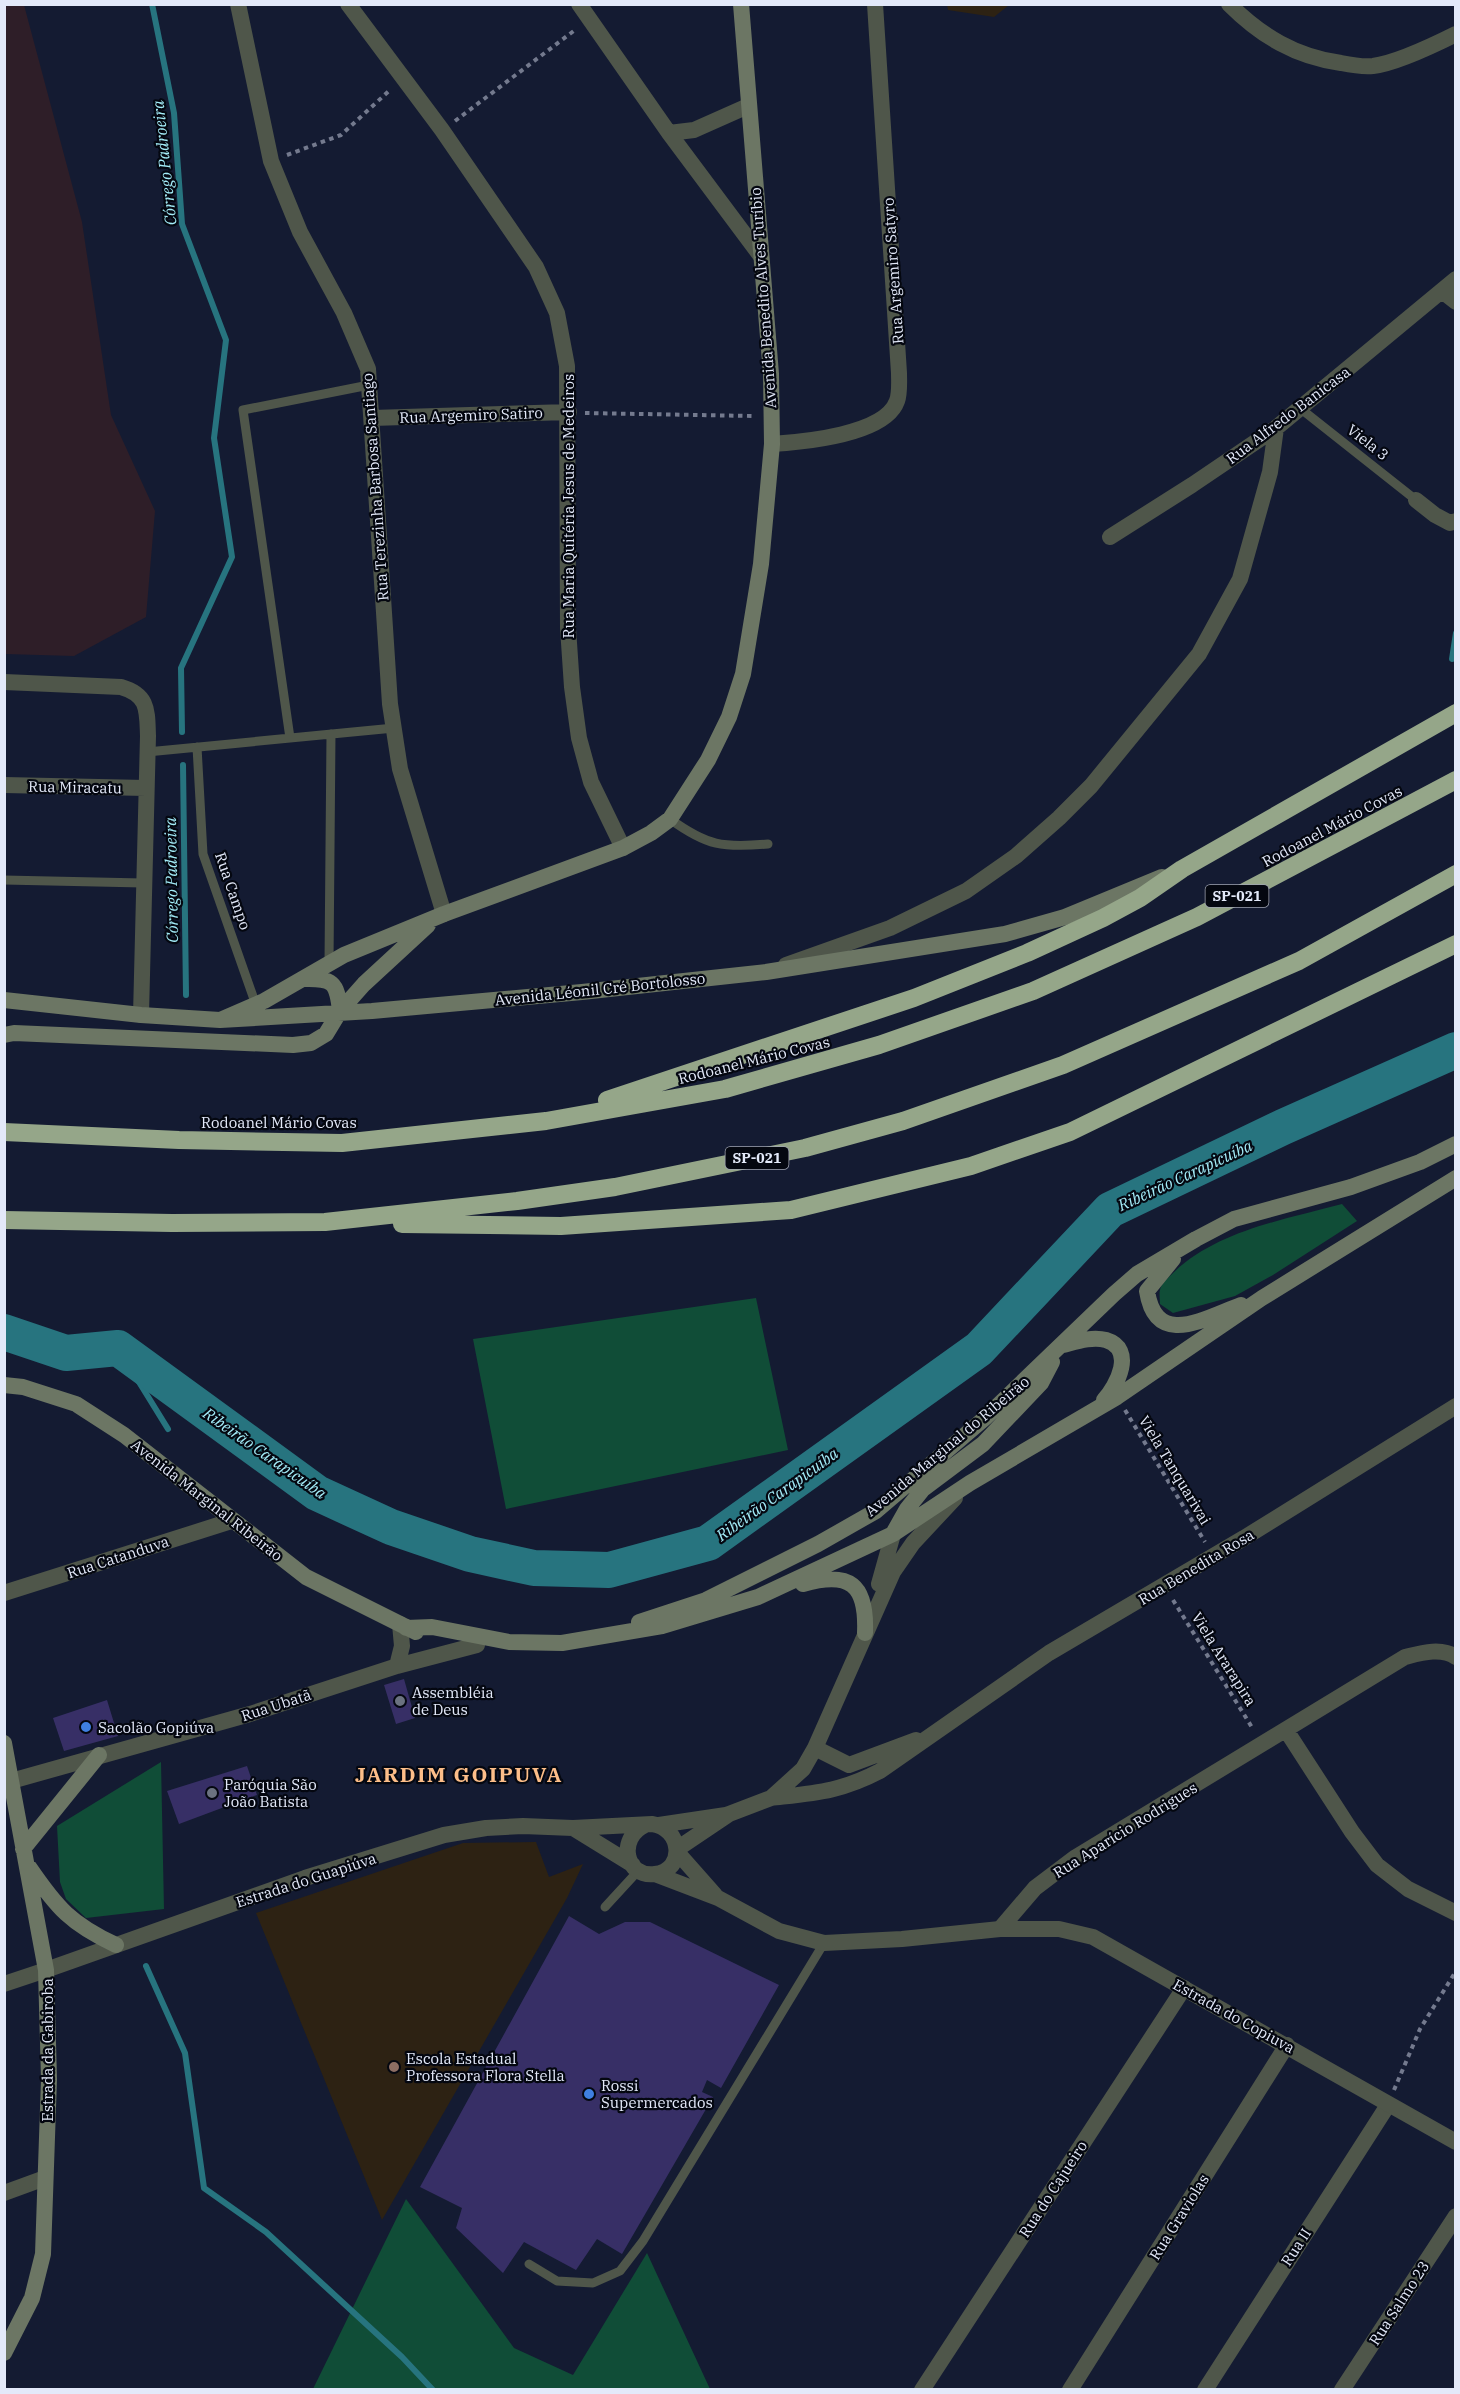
<svg xmlns="http://www.w3.org/2000/svg" width="1460" height="2394" font-family="'IBM Plex Serif',serif">
  <style>
    .industrial { fill: #2e1e28 }
    .education { fill: #2d2213 }
    .green { fill: #104d37 }
    .lines { fill: none; stroke-linecap: round; stroke-linejoin: round }
    .stream { stroke: #27747f; stroke-width: 6 }
    .river { stroke: #27747f; stroke-width: 36 }
    .building { fill: #372f66 }
    .path { stroke: #747a8e; stroke-width: 4; stroke-dasharray: 4.5 4.5; stroke-linecap: butt }
    .service { stroke: #4f564a; stroke-width: 9 }
    .minor { stroke: #4f564a; stroke-width: 16 }
    .tertiary { stroke: #4f564a; stroke-width: 16 }
    .secondary { stroke: #6c7664; stroke-width: 16 }
    .motorway { stroke: #95a689; stroke-width: 18 }
    .worship-dot { fill: #6b7280; stroke: #040710; stroke-width: 2 }
    .shop-dot { fill: #3f7fe0; stroke: #040710; stroke-width: 2 }
    .education-dot { fill: #8d6e63; stroke: #040710; stroke-width: 2 }
    .labels { text-anchor: middle; dominant-baseline: central; stroke-width: 4.5; stroke-linejoin: round; paint-order: stroke }
    .shield { fill: #040710; stroke: #a0a5b3; stroke-width: 1.5 }
    .shield-label { font-size: 14px; font-weight: bold; fill: #e3e9f9 }
    .street-label { font-size: 15px; fill: #e3e9f9; stroke: #040710 }
    .poi-label { font-size: 15px; fill: #e3e9f9; stroke: #040710; text-anchor: start }
    .water-label { font-size: 16px; font-style: italic; fill: #a3ecf8; stroke: #040710 }
    .district-label { font-size: 21px; font-weight: bold; letter-spacing: 1.5px; fill: #fdbe89; stroke: #040710 }
  </style>
  <rect width="100%" height="100%" fill="#141b32"/>
  <path class="industrial" d="M24,5l58,217 29,193 44,96 -9,106 -72,39 -69,-2 -1,-649z"/>
  <path class="education" d="M947,5v-1l62,1 -15,12 -46,-7z
    M536,1842l13,35 34,-13 -16,34 -185,322 -126,-307 207,-70z"/>
  <path class="green" d="M1342,1204l15,17 -84,54 -38,21 -62,17 -13,-9c0,-4 -1,-11 0,-14 1,-6 7,-11 11,-15 44,-44 112,-55 171,-71z
    M756,1298l32,152 -282,59 -33,-170z
    M161,1762l3,147 -78,9 -20,-19 -6,-17 -3,-56z
    M406,2199l108,149 59,27 74,-122 63,136h-397z"/>
  <g class="lines">
    <path class="stream" d="M152,4l22,109 8,111 44,116 -12,98 18,119 -51,111 1,64
      M1452,659l4,-26
      M183,765l3,230
      M118,1348l50,81
      M146,1966l39,87 19,135 62,44 136,125 31,33"/>
    <path class="river" d="M4,1332l62,21 52,-5 199,145 74,34 79,27 64,14 75,2 99,-27 271,-194 131,-139 173,-83 173,-77"/>
  </g>
  <path class="building" d="M404,1679l11,39 -19,6 -12,-39z
    M107,1700l11,36 -54,15 -11,-33z
    M247,1766l10,29 -78,29 -12,-33z
    M569,1916l30,18 26,-12h25l129,63 -58,103 -14,-8 -5,12 11,5 -91,157 -25,-15 -21,31 -52,-28 -21,31 -47,-45 6,-20 -42,-21z"/>
  <g class="lines">
    <path class="path" d="M455,121l120,-91
      M287,155l54,-20 49,-45
      M585,413l169,3
      M1125,1410l80,132
      M1173,1600l80,129
      M1394,2090l26,-61 36,-58"/>
    <path class="service" d="M1301,409l115,91
      M290,738l-47,-328 126,-25
      M197,747l6,107 53,151
      M147,752l247,-24
      M670,819c37,27 53,29 98,25
      M4,880l139,3
      M329,963l2,-229
      M605,1907l34,-37
      M529,2264l28,17 36,2 27,-12 23,-30 181,-298"/>
    <path class="minor" d="M238,4l33,157 29,71 44,81 24,56 22,335 10,65 44,145
      M348,4l94,126 94,137 21,46 10,53 1,262 4,59 7,51 12,44 32,66
      M579,4l90,129 91,122
      M1229,4c32,32 67,53 112,59 10,2 22,4 32,3 24,-3 61,-21 83,-32
      M669,133l25,-3 54,-24
      M1442,291l14,11
      M372,418l197,-6
      M772,444c30,-2 113,-9 125,-43 3,-8 2,-20 2,-28l-24,-369
      M1416,500l19,15 15,8 6,-2
      M1110,537l82,-52 84,-57 180,-149
      M4,682l117,5c28,8 26,24 27,49l-7,279
      M4,785l142,3
      M786,965l104,-37 76,-37 50,-35 43,-38 32,-32 108,-132 41,-75 30,-107 6,-44
      M4,1593l227,-72
      M397,1666l5,-20 -2,-22
      M1286,1730l66,102 25,33 31,24 48,24
      M4,1783l246,-69 147,-48 80,-21
      M1000,1929l35,-41 41,-31 329,-200c16,-4 36,-10 51,0
      M4,1984l42,-14
      M4,2193l41,-15
      M922,2390l262,-402
      M1070,2390l217,-345
      M1205,2390l183,-285
      M1342,2390l114,-174"/>
    <path class="tertiary" d="M879,1584l14,-50
      M815,1748l34,17 67,-25
      M771,1798c44,-5 69,-6 109,-27l169,-118 195,-115 212,-132
      M659,1825l67,-10
      M573,1828l60,37
      M677,1849l52,-35 42,-16 32,-29 12,-21 78,-176 20,-29 42,-45
      M677,1852l38,43
      M655,1874l63,24 61,33 45,12 78,-4 98,-10h59l34,8 363,205
      M46,1970l259,-92 139,-43 42,-7 37,-2 50,2 79,-4c30,4 34,46 3,50 -30,4 -38,-36 -10,-49"/>
    <path class="secondary" d="M303,979c30,-1 34,3 37,32
      M4,1000l137,15 79,5 152,-9 210,-19 184,-20 239,-38 60,-17 97,-40
      M220,1020l44,-19 80,-46 100,-41 179,-66 28,-15 19,-14 38,-59 21,-43 14,-43 18,-110 11,-120 -1,-70 -30,-370
      M4,1035l10,-2 279,12 18,-2 15,-9 14,-23 24,-27 64,-59
      M1173,1259l-26,32c9,58 58,27 94,14
      M1063,1345c12,-3 29,-9 43,-5 30,9 11,46 -2,60
      M4,1385l19,2 53,17 48,31 182,142 110,55
      M894,1532l13,-23 16,-20 60,-45 58,-61 11,-21
      M803,1584c47,-13 64,0 62,49
      M639,1622l67,-22 112,-56 58,-33 109,-93 129,-124 23,-20 59,-35 38,-20 117,-32 69,-25 36,-18
      M406,1628l26,-1 77,15 53,1 100,-17 96,-29 135,-63 77,-51 147,-86 145,-99 194,-120
      M4,1743l42,227 3,109 -6,175 -11,44 -28,55
      M23,1849l76,-94
      M29,1867c28,41 42,57 87,78"/>
    <path class="motorway" d="M607,1100l307,-102 113,-45 76,-35 37,-20 42,-29 274,-156
      M4,1132l175,8 163,3 204,-22 179,-32 154,-44 154,-54 164,-74 259,-137
      M4,1220l168,3 153,-1 192,-21 98,-14 190,-39 98,-27 160,-56 236,-104 157,-87
      M402,1224l159,2 230,-16 180,-44 99,-34 386,-188"/>
  </g>
  <g class="worship-dot">
    <circle cx="400" cy="1701" r="6"/>
    <circle cx="212" cy="1793" r="6"/>
  </g>
  <g class="shop-dot">
    <circle cx="86" cy="1727" r="6"/>
    <circle cx="589" cy="2094" r="6"/>
  </g>
  <circle class="education-dot" cx="394" cy="2067" r="6"/>
  <g class="labels">
    <g class="shield">
      <rect x="1205.5" y="885" width="63" height="22" rx="4.5"/>
      <rect x="725.5" y="1147" width="63" height="22" rx="4.5"/>
    </g>
    <g class="shield-label">
      <text x="1237" y="896">SP-021</text>
      <text x="757" y="1158">SP-021</text>
    </g>
    <g class="street-label">
      <text transform="translate(893 271) rotate(-94)">Rua Argemiro Satyro</text>
      <text transform="translate(763 298) rotate(-94)">Avenida Benedito Alves Turíbio</text>
      <text transform="translate(471 415) rotate(-2)">Rua Argemiro Satiro</text>
      <text transform="translate(1288 415) rotate(-37)">Rua Alfredo Banicasa</text>
      <text transform="translate(1368 442) rotate(38)">Viela 3</text>
      <text transform="translate(375 487) rotate(-94)">Rua Terezinha Barbosa Santiago</text>
      <text transform="translate(568 506) rotate(-90)">Rua Maria Quitéria Jesus de Medeiros</text>
      <text transform="translate(75 787) rotate(1)">Rua Miracatu</text>
      <text transform="translate(1332 826) rotate(-28)">Rodoanel Mário Covas</text>
      <text transform="translate(233 891) rotate(71)">Rua Campo</text>
      <text transform="translate(600 989) rotate(-6)">Avenida Léonil Cré Bortolosso</text>
      <text transform="translate(754 1060) rotate(-14)">Rodoanel Mário Covas</text>
      <text x="279" y="1122">Rodoanel Mário Covas</text>
      <text transform="translate(947 1446) rotate(-40)">Avenida Marginal do Ribeirão</text>
      <text transform="translate(1175 1470) rotate(59)">Viela Tanquarivai</text>
      <text transform="translate(207 1500) rotate(38)">Avenida Marginal Ribeirão</text>
      <text transform="translate(118 1557) rotate(-18)">Rua Catanduva</text>
      <text transform="translate(1196 1567) rotate(-31)">Rua Benedita Rosa</text>
      <text transform="translate(1224 1659) rotate(58)">Viela Ararapira</text>
      <text transform="translate(276 1705) rotate(-18)">Rua Ubatã</text>
      <text transform="translate(1125 1830) rotate(-32)">Rua Aparício Rodrigues</text>
      <text transform="translate(306 1880) rotate(-18)">Estrada do Guapiúva</text>
      <text transform="translate(1234 2016) rotate(29)">Estrada do Copiuva</text>
      <text transform="translate(47 2050) rotate(-90)">Estrada da Gabiroba</text>
      <text transform="translate(1053 2189) rotate(-57)">Rua do Cajueiro</text>
      <text transform="translate(1179 2217) rotate(-58)">Rua Graviolas</text>
      <text transform="translate(1296 2247) rotate(-57)">Rua II</text>
      <text transform="translate(1399 2303) rotate(-57)">Rua Salmo 23</text>
    </g>
    <g class="poi-label">
      <text x="412" y="1692">Assembléia<tspan x="412" dy="17">de Deus</tspan></text>
      <text x="98" y="1727">Sacolão Gopiúva</text>
      <text x="224" y="1784">Paróquia São<tspan x="224" dy="17">João Batista</tspan></text>
      <text x="406" y="2058">Escola Estadual<tspan x="406" dy="17">Professora Flora Stella</tspan></text>
      <text x="601" y="2085">Rossi<tspan x="601" dy="17">Supermercados</tspan></text>
    </g>
    <g class="water-label">
      <text transform="translate(164 163) rotate(-96)">Córrego Padroeira</text>
      <text transform="translate(171 880) rotate(-91)">Córrego Padroeira</text>
      <text transform="translate(1185 1175) rotate(-25)">Ribeirão Carapicuíba</text>
      <text transform="translate(265 1453) rotate(35)">Ribeirão Carapicuíba</text>
      <text transform="translate(777 1494) rotate(-36)">Ribeirão Carapicuíba</text>
    </g>
    <g class="district-label">
      <text x="459" y="1774">JARDIM GOIPUVA</text>
    </g>
  </g>
  <rect width="1460" height="2394" fill="none" stroke="#e3e9f9" stroke-width="12"/>
</svg>
